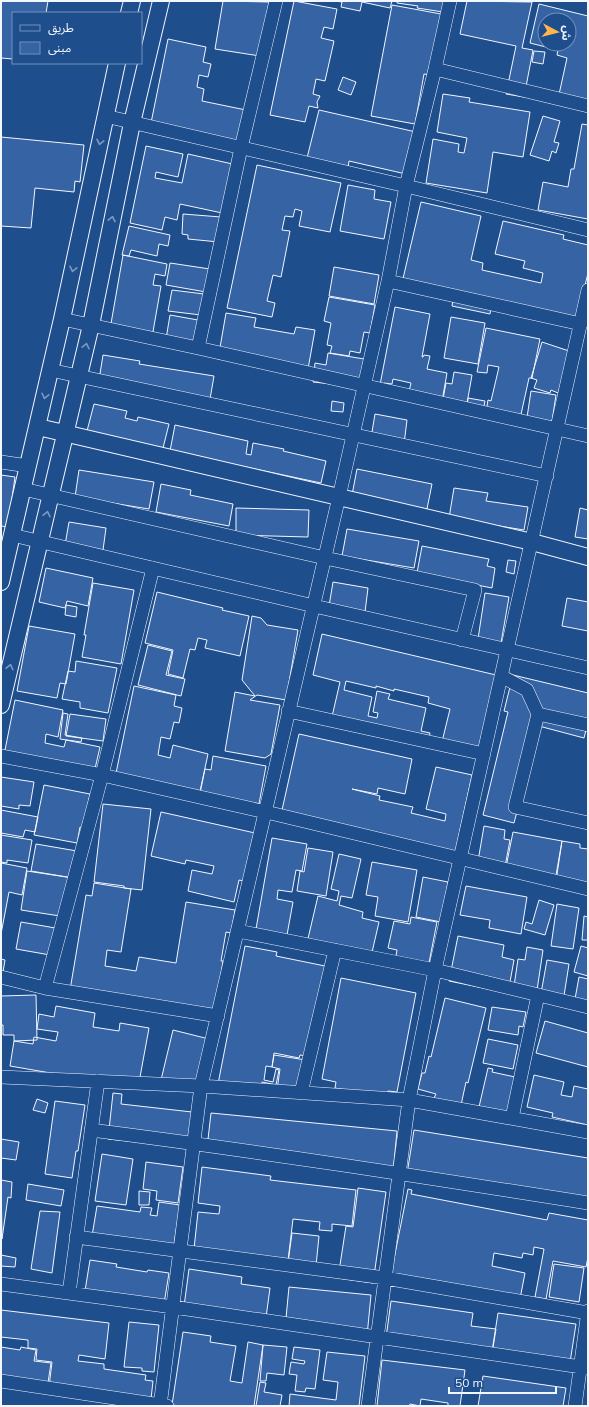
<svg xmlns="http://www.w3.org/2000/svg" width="589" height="1407" font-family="Mulish,'Noto Sans Arabic',sans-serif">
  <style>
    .building { fill: #3563a3; stroke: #f2f6ff; fill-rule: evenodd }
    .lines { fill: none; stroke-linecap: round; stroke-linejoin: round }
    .minor-casing { stroke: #f2f6ff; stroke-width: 14 }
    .tertiary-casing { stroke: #f2f6ff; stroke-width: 18 }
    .minor { stroke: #1f4e8c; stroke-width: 13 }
    .tertiary { stroke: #1f4e8c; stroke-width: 16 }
    .oneway { stroke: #7e9ac0 }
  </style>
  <rect width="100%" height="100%" fill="#1f4e8c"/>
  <path class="building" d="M1,1h47l-2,12h-33v46l-12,-1z
    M223,1l46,1 -9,54 -45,-7z
    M294,1l43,8 -4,20 -9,-2 -3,11 13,3 -9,40 -9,-2 -3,15 7,2 -3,6 1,6 -9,-2 -4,16 -35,-7z
    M336,1h56l-2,7 -28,-6 -2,9 -19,-4 1,-5z
    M397,1h48l-2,11 -26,-4 1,-2 -21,-3z
    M467,1l65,1 -10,46 11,2 -9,47 -18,-3 10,-48 -56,-12z
    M539,4l49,12v90l-30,-7 9,-41 -10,-3 1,-5 -28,-7zM545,20h24v24h-24z
    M392,5l49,9 -11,61 -6,-1 -9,50 -44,-8z
    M168,39l38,8 -3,15 8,2 -3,13 -9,-2 -2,12 7,2 -2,12 44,9 -7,31 -88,-18z
    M534,51l11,1 -2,12 -11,-2z
    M343,77l13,5 -5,13 -13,-5z
    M443,94l27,4 -1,4 61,10 -7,45 -30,-5 -6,41 -61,-10 7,-44 26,5 -1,8 6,1 3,-15 -30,-6z
    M319,110l97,22 -10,42 -57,-13 -1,7 -41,-10z
    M543,116l17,5 -6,21 5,1 -3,10 -4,-2 -3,10 -19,-6z
    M582,124l6,1v94l-50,-9 5,-28 25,5 3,-18h3z
    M1,137l83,8 -4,37 -5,-1 -1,11 -39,-4 -4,40 -30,-2z
    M146,146l37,8 -5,23 -22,-5 -1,6 27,5 6,-29 49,11 -10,49 -47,-10 -3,16 -12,-3 -3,13 -32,-7z
    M257,165l84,18 -11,49 -31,-6 3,-15 -7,-2 -2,8 -8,-1 -3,14 8,1 -9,46 -8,-2 -6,26 8,2 -3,14 -45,-9z
    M348,185l27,5 -1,9 17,3 -7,37 -44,-8z
    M421,202l60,14 -10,44 12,3 -1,7 59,13 2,-10 -20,-5 2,-7 -30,-7 8,-33 61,14 -1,4 25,6v28l-13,54 -84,-19 -1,6 -38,-8 1,-7 -52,-12z
    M183,214l38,3 -2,25 -31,-3v-4l-6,-1z
    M129,226l41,9 -2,11 -9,-2 -2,12 -26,-6 -2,6 -7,-1z
    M123,255l44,9 -2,12 -10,-2 -2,11 8,1 -10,57 -42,-8z
    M170,263l40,6 -4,23 -40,-7z
    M334,267l45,8 -5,29 -45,-8z
    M172,290l32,4 -3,21 -33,-4z
    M329,297l46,8 -5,28 -6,-1 -4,21 -10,-2 -1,5 -19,-3 2,-7 -5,-1 4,-22 -7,-2z
    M395,307l35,7 -8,43h1l1,-2 6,1 -3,13 20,4 -6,34 -34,-7 4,-17 -18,-4 -1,5 -8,-1 -1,8 -4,-1z
    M226,313l30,5 -2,9 40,7 2,-7 19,3 -7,39 -90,-10z
    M170,315l28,5 -5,30 -28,-5z
    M451,317l34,6 -7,41 -34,-6z
    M486,328l54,11 -8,39h-3l-9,41 -34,-7 2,-12 3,1 8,-34 -11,-2 -1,8 -10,-1z
    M542,342l30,10 -14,41 -7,-3 -1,3 -16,-5 3,-8 -6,-2z
    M328,353l36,6 -4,28 -47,-5 2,-19 11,2z
    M103,355l37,6 -1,3 75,12 -4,23 -111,-19z
    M454,372l18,3 -6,34 -24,-5 4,-21 6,1z
    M531,391l25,4 -5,33 -25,-4z
    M468,398l17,3 -2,10 -16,-3z
    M332,401l12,2 -1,9 -12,-1z
    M94,404l33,7 -2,7 12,3 1,-4 31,7 -6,24 -76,-17z
    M375,414l32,6 -3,24 -33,-6z
    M175,425l73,16 -2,13 5,1 2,-12 31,6 -1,2 43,10 -5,22 -151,-32z
    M357,469l75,15 -5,25 -75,-14z
    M79,470l75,12 -5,27 -74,-12z
    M1,475l14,2 -7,50 -7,-1z
    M161,484l30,6 -1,5 43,9 -4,22 -73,-14z
    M454,488l34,5 -2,8 42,6 -4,23 -75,-12z
    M236,508l73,2 -1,27 -72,-2z
    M580,508l8,2v29l-13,-2z
    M69,522l37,6 -3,22 -38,-5z
    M347,529l72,12 -5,27 -72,-12z
    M422,546l67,13 -2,7 8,2 -3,20 -75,-15z
    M508,560l8,1 -2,13 -8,-2z
    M46,568l47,10 -5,28 -21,-5 -2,7 -26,-6z
    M333,582l35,6 -3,24 -36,-6z
    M93,583l41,7 -13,74 -39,-7 4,-22h-2z
    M157,592l66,16 -1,2 27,6 -9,40 -35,-8 2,-8 -9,-2 -3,12 -5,-1 -7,29 -15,-4 5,-24 -28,-7z
    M485,593l24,4 -8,46 -23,-4z
    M567,598l21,4v29l-26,-5z
    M66,605l11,2 -1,10 -11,-2z
    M252,616l9,2 6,7 31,5 -12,70 -29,-5 -7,5 30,5 -9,49 -6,4 -40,-7 10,-59 20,4 -13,-16z
    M29,626l46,8 -9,50 -6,-1 -3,15 -40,-7z
    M322,634l174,41 -19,80 -36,-9 9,-37 -22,-6 1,-6 -35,-8v2l-18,-5v2l-30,-7 -2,9 28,7 -4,19 9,2 1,-5 -5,-1 4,-21 13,3 -2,5 38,9 -5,23 9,2 -2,11 -97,-23 9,-39 -27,-7z
    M148,645l24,6 -6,24 19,4 -4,17 -43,-11z
    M76,661l41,7 -9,45 -28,-5v-6l-18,-3 6,-28 7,1z
    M513,675l75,18v29l-4,16 -49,-13 -5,36 -16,62 -31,-8 25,-103 -4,-1z
    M134,686l42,9 -2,11 8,2 -3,15 -5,-1 -4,17 -9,-2 -3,18 12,3 3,-13 35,9 -9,42 -84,-18z
    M15,700l48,10 -5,27 -12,-3 -1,9 19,4 2,-7 34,7 -6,26 -90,-18z
    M63,713l5,1 -3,21 17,3 -1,4 -21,-3z
    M70,714l36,5 -3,22 -37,-5z
    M299,734l113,25 -7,35 -27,-6 -1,6 -25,-5 28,7 -1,4 34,7 -2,6 34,8 1,-7 -20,-5 10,-42 36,8 -18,83 -174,-39z
    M213,756l53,10 -8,43 -59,-11 6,-29 6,1z
    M1,777l33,5 -4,24 -11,-1v4l-18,-3z
    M44,785l46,9 -7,34 -3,-1 -3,16 -43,-8z
    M103,804l48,5 -9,81 -18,-2v-2l-30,-4z
    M1,810l37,7 -3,15 -10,-2 -2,7 -22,-4z
    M161,812l94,21 -11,48 -5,-1 -5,22 -46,-11 4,-21 20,4 2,-8 -28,-6 -1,4 -34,-8z
    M484,826l21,4 -1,9 6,1 -6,32 -27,-5z
    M513,832l49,9 -7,40 -50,-9z
    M1,835l31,5 -4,23 -21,-3v3l-6,-1z
    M272,838l35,6 -5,27 -6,-1 -4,22 -14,-2 -1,9 16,3 -6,33 -31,-6z
    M562,841l18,3v4l8,1v42l-32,-10z
    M36,844l41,7 -4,27 -42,-7z
    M308,848l25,4 -7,44 -29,-5 3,-20 4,1z
    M339,854l22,5 -9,39 -11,-2 -2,9 24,7 -1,6 17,4 -9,39 -64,-14 12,-51 19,5 2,-10 -8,-2z
    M372,862l45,8 -9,52 -33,-6 3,-19 -12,-2z
    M1,863l26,5 -5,27 -13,-3 -8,42z
    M27,871l46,7 -13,38 -39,-6z
    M423,877l25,5 -7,40 -25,-5z
    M94,883l37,6 -10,63 -14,-2 -2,16 31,5 3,-14 37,6 10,-61 49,8 -4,23 -5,-1 -5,29h2l-9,59 -145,-24 17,-101 6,1z
    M466,886l61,11 -6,37 -32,-6 1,-8 -30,-5z
    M539,900l15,5 -9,30 -21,-6 2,-7 6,2z
    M557,904l22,4 -6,41 -22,-3z
    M584,916l4,1v23h-6z
    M411,917l26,5 -10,51 -33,-6 3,-17 -9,-2 6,-27 16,3z
    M21,922l40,7 -5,27 -40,-7z
    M458,936l46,9 -2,12 12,3 -6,33 -59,-12z
    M245,946l32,6 -1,4 49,10 -18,90 -7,-1 -1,3 -25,-5 -2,14 -6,-1 -2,14 9,2 3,-13 3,1 -3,15 -14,-3 -2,10 -42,-8z
    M581,946l7,2v28l-14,-4z
    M527,947l16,3 -7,47 -23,-4 5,-34 7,1z
    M1,959l4,1 -2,12 -2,-1z
    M547,960l22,4 -6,38 -23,-3z
    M579,977l9,2v22l-13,-2z
    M341,978l75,15 -19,99 -9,-1 -2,7 -51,-10 1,-6 -14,-3z
    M36,995l1,45 -23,1v-6h-11v-10h-2v-29z
    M445,998l41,10 -18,75 -2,-1 -5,23 -27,-7 2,-4 -18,-5 4,-16h3l4,-17 2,1z
    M56,1006l39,7 -2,14 26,4 1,-8 29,5 -11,60 -128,-22 4,-25 19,3 1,-7 22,4 2,-9 -21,-3 2,-15 15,3z
    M492,1007l34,5 -3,15 -4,-1 -1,9 -30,-5z
    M545,1021l43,12v34l-52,-14z
    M173,1030l36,9 -12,50 -36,-9z
    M488,1039l30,6 -5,24 -30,-6z
    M274,1055l32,5 -6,34 -23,-4 3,-21 -8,-2z
    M488,1068l5,1 -1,3 23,5 -7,37 -29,-7z
    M534,1075l30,7 -3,13 11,2 2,-11 14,3v36l-36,-8 1,-4 -26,-6z
    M113,1093l9,1 -1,10 71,8 -4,35 -80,-8z
    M37,1099l11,4 -3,10 -12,-3z
    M55,1101l30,4 -7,46h-2l-4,27 -27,-4z
    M211,1113l186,18 -4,41 -186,-24z
    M414,1130l174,28v45l-181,-29z
    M1,1139l18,3 -3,18 -15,-2z
    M102,1154l31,5 -7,46 -31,-4z
    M146,1162l37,5 -5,36 -22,-3 1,-9 -14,-2z
    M202,1167l69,9 -1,4 86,10 -4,36 -20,-2v7l-13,-1 1,-8 -27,-3 -6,50 -94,-11 5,-46 21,2 1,-8 -22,-3z
    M1,1180l11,2 -1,16 -3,-1 -6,42z
    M28,1184l36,6 -3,16 -35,-6z
    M358,1188l28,4 -13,91 -35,-5 8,-52 7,1z
    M408,1189l4,1 -1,4 136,26 2,-7 39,7v37l-2,10 -33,-6 -7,38 -11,-2 9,-48 -10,-2 -1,8 -10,-2 -1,5 -28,-5 -2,13 33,7 -6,31 -129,-25z
    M139,1191l11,1 -1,13h-10z
    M159,1202l21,3 -7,46 -81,-15 5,-30 43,6 1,-5 11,1 -2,7 7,1z
    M40,1211l20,1 -8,61 -21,-4z
    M292,1233l27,3 -3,30 -28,-3z
    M1,1255l15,3 -1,9 -14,-1z
    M90,1260l27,4 -1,3 31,5 1,-2 21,3 -6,37 -79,-13z
    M554,1264l30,4 -5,34 -30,-5z
    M189,1269l53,8 -1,7 29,4 -5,37 -82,-11z
    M289,1287l82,8 -4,41 -81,-18z
    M391,1301l82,12 -2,13 25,3 -4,25 -106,-16z
    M1,1310l108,13 -4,36 -26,-4 -1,6 26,3v5l42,6 -1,5 8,1 -2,18 -102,-12 3,-25 -16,-2 1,-11 -9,-1v-8l-27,-3z
    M498,1313l78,11 -7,45 -78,-11z
    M129,1322l30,3 -5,47 -12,-1v-3l-18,-1z
    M183,1332l28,4 -1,6 26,4 -6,35 12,2 6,-41 15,3 -9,61h-73l-9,-1z
    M263,1345l24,2 -3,28 -17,-2 -1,8h-6z
    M1,1347l19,3 1,-3 15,3 -2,11 17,2 -4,26 -46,-8z
    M294,1347l26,3 -5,39 -9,-1 -1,4 -10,-1 2,-16 -8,-1 2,-12 13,2 1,-3 -13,-2z
    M327,1352l38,4 -6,50h-70l1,-12 46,6 2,-18 -15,-2z
    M382,1360l83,10 -5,36h-12v-3l-27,-4 -1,7 -10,-2 -1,2h-32z
    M483,1376l83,12 -3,18h-85z
    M260,1382l6,1 -2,9 18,3 -2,11h-24z"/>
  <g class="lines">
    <defs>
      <path id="minor" d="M435,69l153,37
        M105,116l301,70 182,44
        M388,281l193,43
        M62,319l136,29 390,88
        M198,348l43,-200 35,-147
        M50,370l497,106
        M1,462l27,4
        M23,489l302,69 150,32 -13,50
        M12,535l302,71 274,62
        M501,676l26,14 11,24
        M288,711l196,43
        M588,725l-50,-11 -23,93 73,16
        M1,756l101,19 164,37 322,77
        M238,931l197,39 153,37
        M1,977l44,11 173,28
        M45,988l57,-213 51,-207
        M1,1077l200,9 208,14 179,32
        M301,1093l34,-143
        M512,1118l26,-123
        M91,1130c166,21 332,47 497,73
        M76,1237l309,41 203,35
        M1,1284l172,23 415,61
        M69,1293l29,-212
        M1,1381l166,25
        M160,1406l41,-320 138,-589 49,-216 18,-95 29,-117 15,-68
        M368,1406l41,-306 26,-130 153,-680
        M575,1406l13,-95"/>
      <path id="tertiary" d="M129,13l3,-12
        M38,427l494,115 56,15
        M1,582l61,-263 55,-256
        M1,705l90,-380 41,-202 29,-122"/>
    </defs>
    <use href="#minor" class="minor-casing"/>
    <use href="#tertiary" class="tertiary-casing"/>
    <use href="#minor" class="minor"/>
    <use href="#tertiary" class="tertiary"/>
  </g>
  <defs><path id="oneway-chevron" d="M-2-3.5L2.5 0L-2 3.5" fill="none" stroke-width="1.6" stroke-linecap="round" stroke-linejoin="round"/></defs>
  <g class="oneway">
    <use href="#oneway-chevron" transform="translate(100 142) rotate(102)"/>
    <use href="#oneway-chevron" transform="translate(112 219) rotate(-78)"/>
    <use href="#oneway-chevron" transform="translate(73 269) rotate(102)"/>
    <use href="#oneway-chevron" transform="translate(86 346) rotate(-77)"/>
    <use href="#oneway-chevron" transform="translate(45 396) rotate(103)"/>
    <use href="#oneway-chevron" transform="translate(47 514) rotate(-77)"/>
    <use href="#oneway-chevron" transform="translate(10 667) rotate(-77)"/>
  </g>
  <rect width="589" height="1407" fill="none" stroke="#f2f6ff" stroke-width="4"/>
  <rect x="12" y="12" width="130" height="52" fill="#1f4e8c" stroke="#7391ba"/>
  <rect x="20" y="25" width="20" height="6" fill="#1f4e8c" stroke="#7391ba"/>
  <text x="48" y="32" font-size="12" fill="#f2f6ff">طريق</text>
  <rect x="20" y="42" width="20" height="12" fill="#3563a3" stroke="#7391ba"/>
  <text x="48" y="52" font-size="12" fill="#f2f6ff">مبنى</text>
  <g transform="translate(557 32) rotate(97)"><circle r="19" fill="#1f4e8c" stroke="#7391ba"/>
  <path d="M0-3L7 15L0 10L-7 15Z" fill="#ffb74d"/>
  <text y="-6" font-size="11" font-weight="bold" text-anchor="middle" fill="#f2f6ff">ش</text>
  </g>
  <path d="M449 1387v6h107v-6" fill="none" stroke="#f2f6ff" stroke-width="2"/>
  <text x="455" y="1387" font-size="12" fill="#f2f6ff" stroke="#1f4e8c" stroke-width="3" paint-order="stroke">50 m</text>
</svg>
